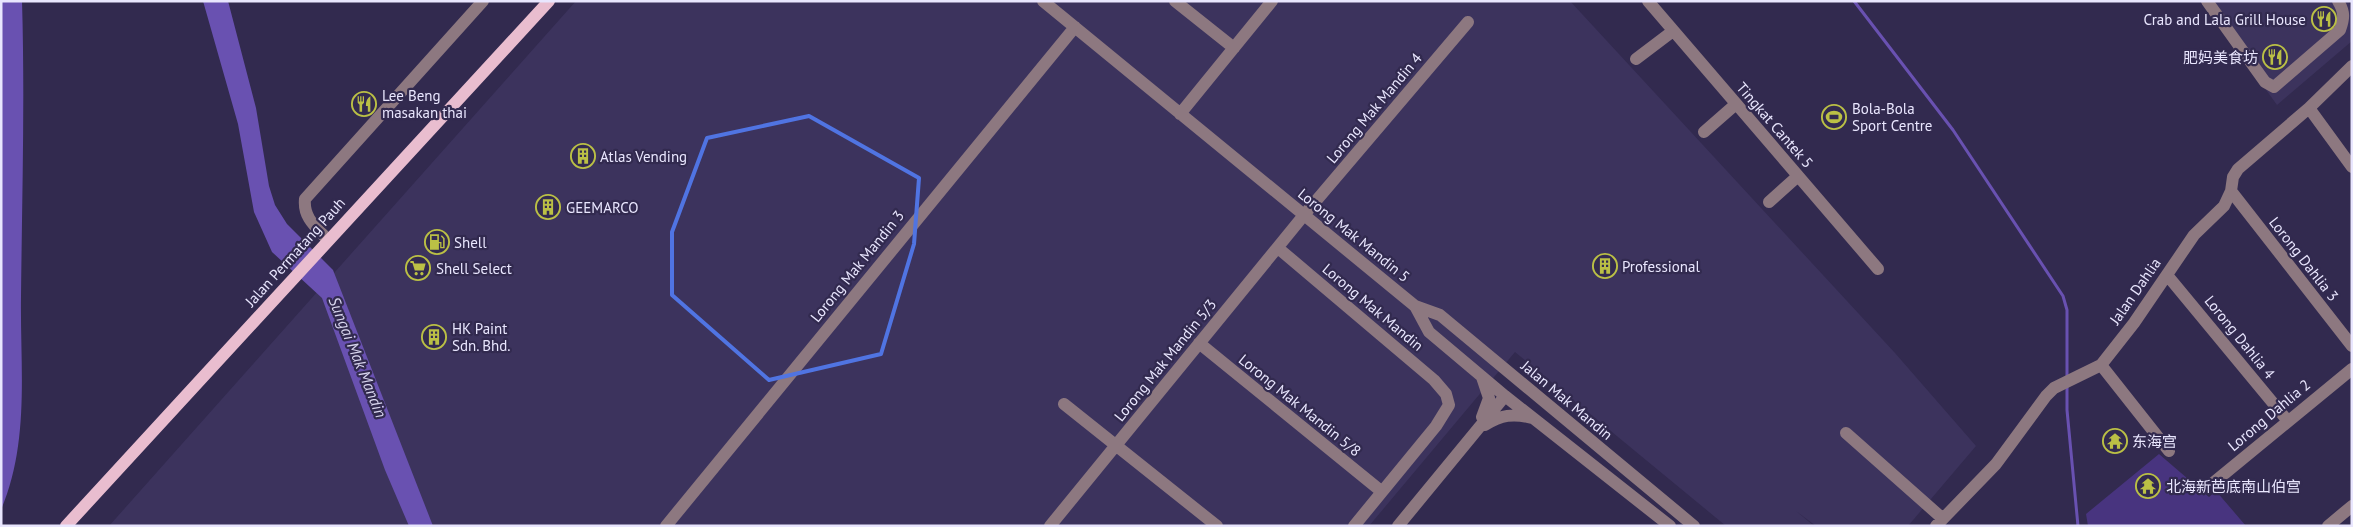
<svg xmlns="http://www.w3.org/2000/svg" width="2353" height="527" font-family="'PT Sans','Noto Sans SC',sans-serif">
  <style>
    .built { fill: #3c335d }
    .green { fill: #48347f }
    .water { fill: #6951b1 }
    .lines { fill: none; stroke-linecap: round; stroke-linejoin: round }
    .stream { stroke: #6951b1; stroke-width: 3 }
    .minor { stroke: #8d7880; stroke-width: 12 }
    .major { stroke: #e9bdcf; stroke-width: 12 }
    .marked { fill: none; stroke: #5074e2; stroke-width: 4; stroke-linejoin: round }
    .labels { text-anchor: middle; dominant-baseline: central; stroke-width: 4.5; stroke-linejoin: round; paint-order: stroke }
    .poi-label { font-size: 15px; fill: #e9e6fe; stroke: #322a4f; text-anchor: start }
    .street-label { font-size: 15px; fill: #e9e6fe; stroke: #322a4f }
    .water-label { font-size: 16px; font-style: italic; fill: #d8d5ee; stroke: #322a4f }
  </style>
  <rect width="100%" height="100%" fill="#322a4f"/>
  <path class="built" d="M576,1h994l325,352 81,93 -68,80h-92l-20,-15 18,15h-88l-211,-174 -146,174h-1260z
    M2202,1h146l4,6v34l-75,64z"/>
  <path class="green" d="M2159,454l50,43 7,-6 30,35h-158l-2,-12z"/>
  <path class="water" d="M1,1h21c3,99 0,197 -1,296 -1,71 9,145 -20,213z
    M203,1h25l28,107 13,78 6,19 12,19 46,46 100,256h-24l-24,-56 -63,-172 -50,-46 -18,-40 -16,-88z"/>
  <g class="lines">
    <path class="stream" d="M1854,1l99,129 110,166 4,14v68
      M2067,384v26l11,116"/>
    <path class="minor" d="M1043,1l372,305 14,26 76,64 165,130
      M1175,1l59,47
      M1648,1l230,268
      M2207,1l58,81 9,5 66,-57c4,-11 5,-18 -2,-29
      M1636,59l37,-28
      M2309,108l43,59
      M1180,114l92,-113
      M1704,132l32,-28
      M2231,191l121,155
      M1769,202l29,-26
      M328,240c-12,-13 -25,-22 -23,-41l178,-198
      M1278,248l156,132 12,14 3,11 -13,21 -82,100
      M2167,275l120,145
      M1415,306l25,9 254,211
      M1199,343l182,148
      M2101,365l68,86
      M1482,377l7,21 -7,19
      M1064,404l153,122
      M1485,425c16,-10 28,-12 47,-7
      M1846,433l96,85
      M2207,488l145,-119
      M666,526l409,-499
      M1050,526l254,-311 164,-193
      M1398,526l107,-130
      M1936,526l60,-62 50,-68 8,-8 47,-23 33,-42 60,-88 30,-29 7,-15 2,-14 5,-8 71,-61 43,-42
      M2328,526l24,-20"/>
    <path class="major" d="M66,526l483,-525"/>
  </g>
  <path class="marked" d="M809,116l110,62 -5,66 -33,110 -112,26 -97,-85v-63l35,-94z"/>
  <defs>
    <symbol id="restaurant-ring" viewBox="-11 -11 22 22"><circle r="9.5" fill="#322a4f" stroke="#bbc045" stroke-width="1.5"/><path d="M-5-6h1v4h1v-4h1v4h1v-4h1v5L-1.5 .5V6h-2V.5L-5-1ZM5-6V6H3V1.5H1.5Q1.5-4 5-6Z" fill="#bbc045"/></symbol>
    <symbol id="stadium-ring" viewBox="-11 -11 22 22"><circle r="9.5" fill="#322a4f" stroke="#bbc045" stroke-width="1.5"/><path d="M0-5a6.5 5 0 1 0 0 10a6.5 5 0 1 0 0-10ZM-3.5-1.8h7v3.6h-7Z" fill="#bbc045"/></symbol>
    <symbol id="building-ring" viewBox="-11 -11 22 22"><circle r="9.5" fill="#322a4f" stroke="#bbc045" stroke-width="1.5"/><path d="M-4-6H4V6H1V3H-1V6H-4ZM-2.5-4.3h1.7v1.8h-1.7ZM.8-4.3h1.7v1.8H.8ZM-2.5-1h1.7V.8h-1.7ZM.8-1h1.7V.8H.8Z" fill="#bbc045"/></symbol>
    <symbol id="fuel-ring" viewBox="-11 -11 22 22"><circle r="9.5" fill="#322a4f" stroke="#bbc045" stroke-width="1.5"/><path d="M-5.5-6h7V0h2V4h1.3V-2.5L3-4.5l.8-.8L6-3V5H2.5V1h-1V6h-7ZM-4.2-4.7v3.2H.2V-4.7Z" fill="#bbc045"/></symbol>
    <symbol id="supermarket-ring" viewBox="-11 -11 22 22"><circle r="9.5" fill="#322a4f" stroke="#bbc045" stroke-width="1.5"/><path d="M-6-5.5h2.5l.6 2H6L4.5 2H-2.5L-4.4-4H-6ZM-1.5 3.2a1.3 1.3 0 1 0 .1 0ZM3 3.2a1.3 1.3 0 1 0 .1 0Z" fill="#bbc045"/></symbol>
    <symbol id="temple-ring" viewBox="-11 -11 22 22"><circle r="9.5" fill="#322a4f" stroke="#bbc045" stroke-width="1.5"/><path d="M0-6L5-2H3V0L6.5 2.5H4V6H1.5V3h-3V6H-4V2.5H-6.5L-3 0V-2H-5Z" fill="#bbc045"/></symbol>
  </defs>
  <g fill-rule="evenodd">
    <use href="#restaurant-ring" x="2310" y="5" width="28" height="28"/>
    <use href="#restaurant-ring" x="2261" y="43" width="28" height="28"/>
    <use href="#restaurant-ring" x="350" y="90" width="28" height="28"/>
    <use href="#stadium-ring" x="1820" y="103" width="28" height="28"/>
    <use href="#building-ring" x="569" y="142" width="28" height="28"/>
    <use href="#building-ring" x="534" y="193" width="28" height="28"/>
    <use href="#fuel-ring" x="423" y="228" width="28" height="28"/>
    <use href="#building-ring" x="1591" y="252" width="28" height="28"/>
    <use href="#supermarket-ring" x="404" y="254" width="28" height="28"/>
    <use href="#building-ring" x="420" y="323" width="28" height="28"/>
    <use href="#temple-ring" x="2101" y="427" width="28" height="28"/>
    <use href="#temple-ring" x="2134" y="472" width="28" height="28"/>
  </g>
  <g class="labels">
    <g class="poi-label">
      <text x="2306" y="19" text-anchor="end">Crab and Lala Grill House</text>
      <text x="2258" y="57" text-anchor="end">肥妈美食坊</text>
      <text x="382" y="95">Lee Beng<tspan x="382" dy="17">masakan thai</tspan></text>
      <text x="1852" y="108">Bola-Bola<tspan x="1852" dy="17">Sport Centre</tspan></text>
      <text x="600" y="156">Atlas Vending</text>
      <text x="566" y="207">GEEMARCO</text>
      <text x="454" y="242">Shell</text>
      <text x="1622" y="266">Professional</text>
      <text x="436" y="268">Shell Select</text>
      <text x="452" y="328">HK Paint<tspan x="452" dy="17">Sdn. Bhd.</tspan></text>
      <text x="2132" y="441">东海宫</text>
      <text x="2166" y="486">北海新芭底南山伯宫</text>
    </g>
    <g class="street-label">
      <text transform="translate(1374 108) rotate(-50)">Lorong Mak Mandin 4</text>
      <text transform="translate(1775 125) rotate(49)">Tingkat Cantek 5</text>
      <text transform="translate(1354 235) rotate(39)">Lorong Mak Mandin 5</text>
      <text transform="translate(295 252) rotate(-48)">Jalan Permatang Pauh</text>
      <text transform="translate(2304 259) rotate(52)">Lorong Dahlia 3</text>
      <text transform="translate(857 266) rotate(-51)">Lorong Mak Mandin 3</text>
      <text transform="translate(2135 291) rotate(-55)">Jalan Dahlia</text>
      <text transform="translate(1373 307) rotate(40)">Lorong Mak Mandin</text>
      <text transform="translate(2240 337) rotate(51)">Lorong Dahlia 4</text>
      <text transform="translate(1165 360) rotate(-51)">Lorong Mak Mandin 5/3</text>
      <text transform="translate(1567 400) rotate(40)">Jalan Mak Mandin</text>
      <text transform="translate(1300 405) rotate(39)">Lorong Mak Mandin 5/8</text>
      <text transform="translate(2269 415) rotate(-40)">Lorong Dahlia 2</text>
    </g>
    <g class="water-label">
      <text transform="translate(358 357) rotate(68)">Sungai Mak Mandin</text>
    </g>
  </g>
  <rect width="2353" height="527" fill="none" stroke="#e9e6fe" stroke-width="5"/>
</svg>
